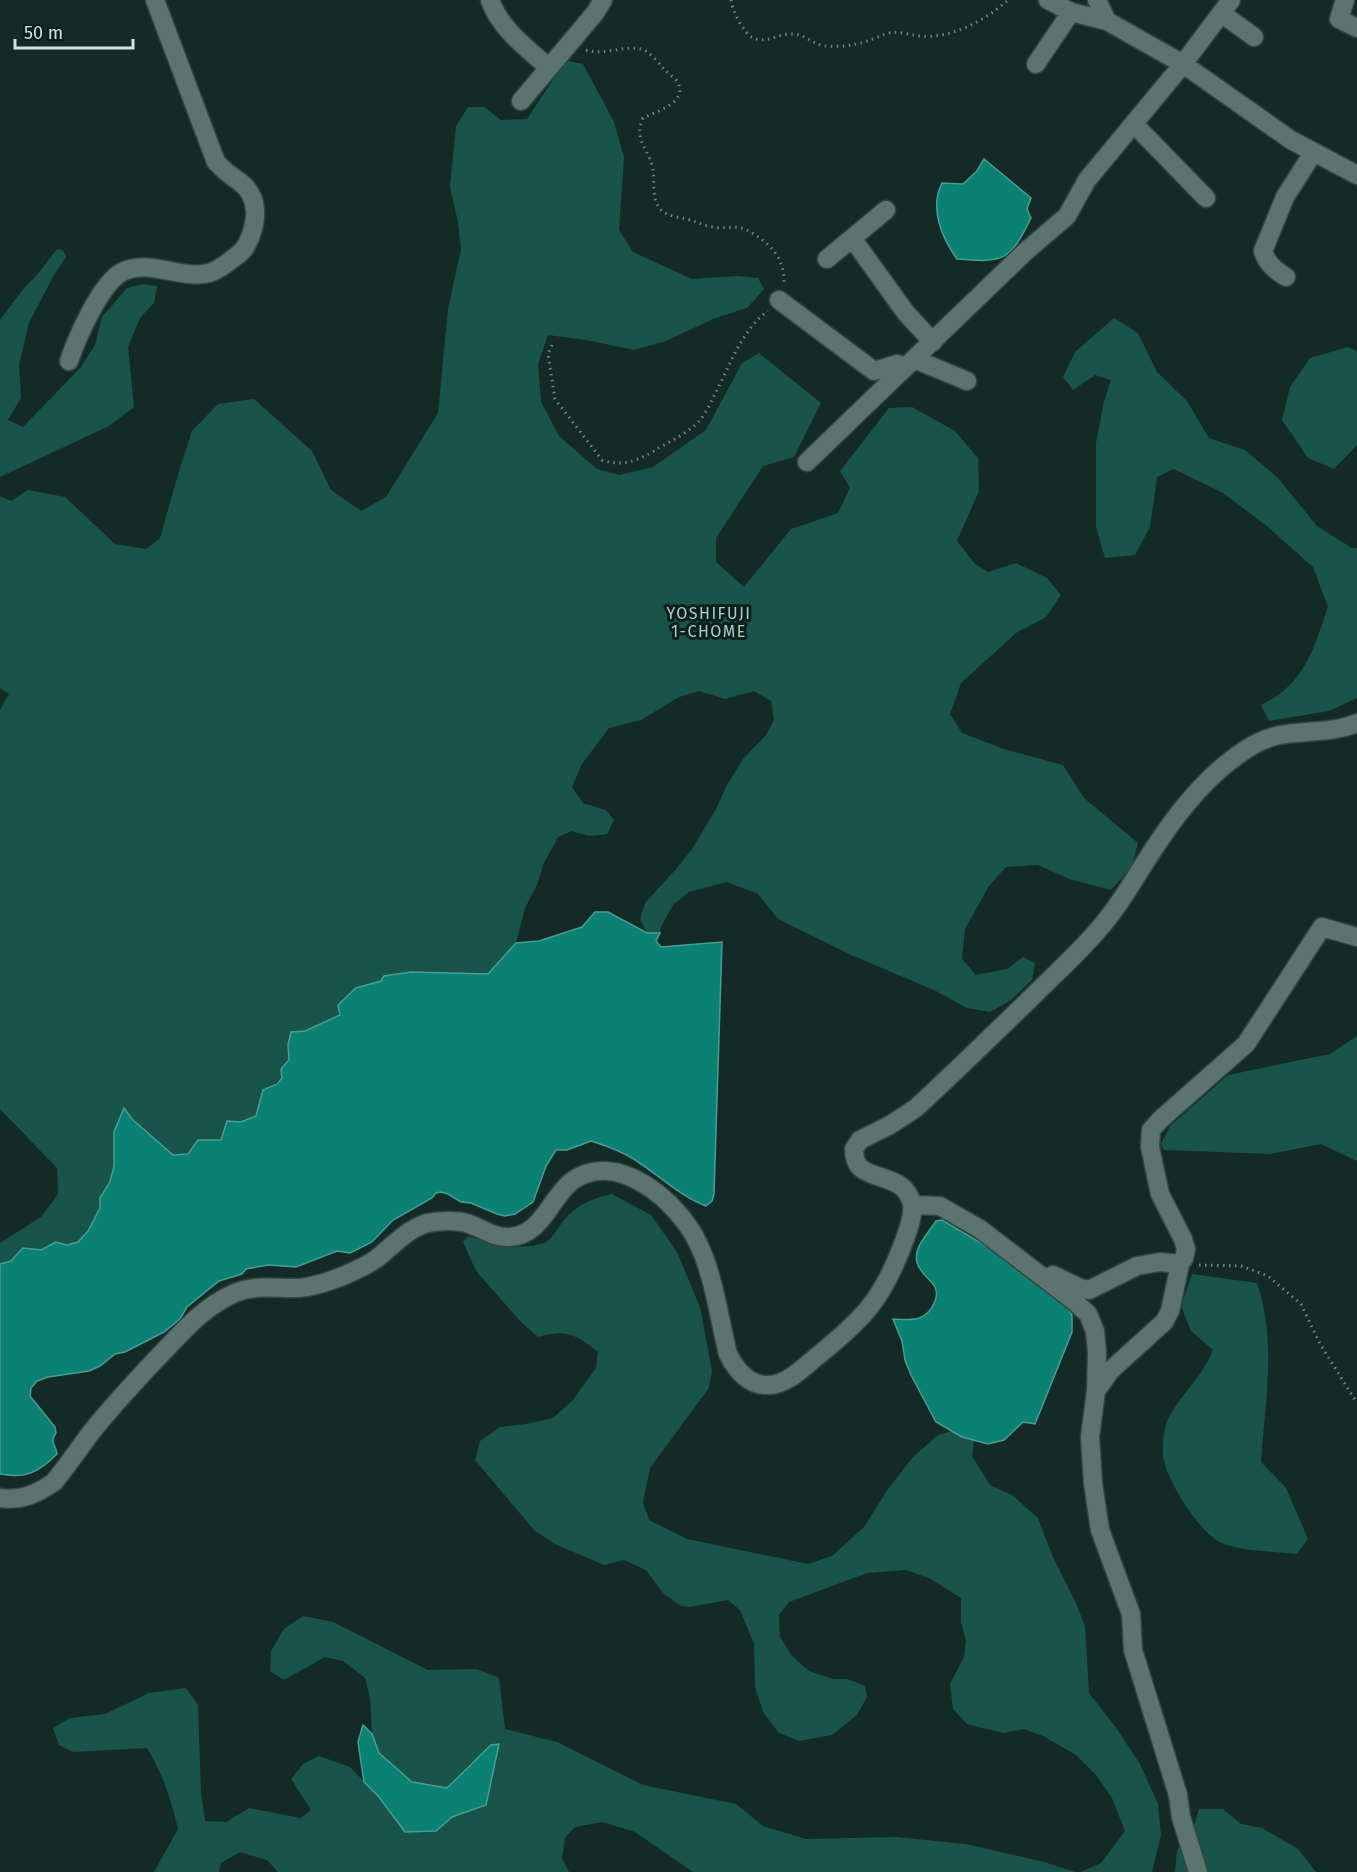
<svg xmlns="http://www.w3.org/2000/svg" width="1357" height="1872" font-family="'Fira Sans',sans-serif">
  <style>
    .green { fill: #19544b }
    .water { fill: #0b8173; stroke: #489e93; stroke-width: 1.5 }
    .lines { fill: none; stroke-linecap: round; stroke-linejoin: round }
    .minor-casing { stroke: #334441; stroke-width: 21 }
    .path { stroke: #728480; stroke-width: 3; stroke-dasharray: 1.5 4.5; stroke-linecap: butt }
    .minor { stroke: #5c746f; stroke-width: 18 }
    .labels { text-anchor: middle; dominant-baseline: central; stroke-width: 6; stroke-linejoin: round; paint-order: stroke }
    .neighbourhood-label { font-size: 16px; letter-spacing: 1.5px; fill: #b0cbc5; stroke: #0a201d }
  </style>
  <rect width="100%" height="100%" fill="#142a26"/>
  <path class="green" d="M568,61l15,3 31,58 10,35 -5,73 14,22 59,27 46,-3 20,2 6,11 -17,19 -34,11 -47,22 -32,9 -48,-10 -38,-5 -10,29 3,38 18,34 38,33 22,6 34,-8 53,-37 36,-67 17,-10 62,50 -27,54 -31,9 -47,72v24l28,25 47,-58 47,-16 12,-25 -10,-17 49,-63 23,-1 43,24 23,27 1,33 -22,50 18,23 13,8 28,-9 31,15 14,17 -15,22 -30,16 -55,50 -11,31 12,19 42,16 59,16 21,33 54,45 -6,24 -21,23 -42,-11 -31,-14 -32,2 -17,19 -24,43 -3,30 14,16 31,-6 16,-12 12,6 -3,17 -21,20 -21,12 -23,-4 -31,-17 -87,-37 -71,-35 -20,-25 -31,-12 -38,10 -16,13 -12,22 -1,6h-13l-7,-14 5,-16 32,-35 15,-19 24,-40 11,-24 16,-26 23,-24 8,-15 -3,-19 -17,-10 -29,8 -26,-8 -20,6 -38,23 -32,8 -27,36 -10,23 11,16 23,7 8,10 -7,14 -18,2 -18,-5 -13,6 -14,26 -7,22 -12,23 -9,35 -28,31 -77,-2 -55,16 -15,27 -36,16 -17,14c3,24 -3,35 -25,45l-7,26 -15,6 -13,-1 -6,19h-24l-10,14 -15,1 -41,-36 -8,-10 -10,23v34l-4,16 -10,16v10l-12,23 -10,11 -11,3 -11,-3 -15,8 -18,-2 -12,13 -11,3v-21l41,-26 17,-23 -1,-26 -57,-59v-399l9,-16 -9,-6v-192l11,5 17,-11 37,7 50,47 31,5 14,-11 19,-67 13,-40 26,-27 36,-5 58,52 19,39 30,21 25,-14 52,-84 10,-104 13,-60 -3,-27 -8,-35 6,-61 12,-19h16l17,13 26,-1 31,-47z
    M57,249l6,1 3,7 -11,16 -26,50 -10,42 2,33 -13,22 15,7 58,-60 14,-22 7,-28 25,-29 16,-4 14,2 -3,17 -14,15 -12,29 6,60 -25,19 -109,51v-157l24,-32 13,-13z
    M1114,318l24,15 19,39 30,29 22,37 36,12 33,28 39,48 35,22h5v150l-28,13 -60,10 -8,-16c43,-20 53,-56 67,-98l-15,-40 -45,-40 -45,-34 -49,-24 -17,8 -7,50 -15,28 -30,3 -9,-31v-84l8,-42 7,-21 -16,-5 -22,15 -10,-13 12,-25z
    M1348,347l9,4v94l-23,24 -26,-11 -26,-38 8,-33 20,-29z
    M1357,1036v125l-36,-17 -51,10 -106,-4 -3,-6 9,-18 58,-51 102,-21z
    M612,1194l39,21 26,37 23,55 12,64 -3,17 -59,80 -7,34 6,18 38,19 121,25 24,-8 32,-29 24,-38 25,-32 25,-22 14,-4 22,10 -2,15 18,29 22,10 26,23 14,37 23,46 10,25 4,67 28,36 23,35 18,40 3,31 -9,37h-71l20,-9 24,-32 -13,-33 -16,-23 -20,-20 -33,-19 -19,-7 -21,4 -36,-9 -14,-15 -3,-25 14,-27 2,-16 -5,-19v-24l-30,-19 -25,-9 -39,3 -78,29 -10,13 1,22 12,19 17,15 24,8h14l18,7 2,11 -10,18 -25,20 -33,6 -20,-8 -16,-21 -8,-25 -1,-43 -14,-34 -12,-10 -38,7 -9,-1 -17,-12 -18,-24 -22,-10 -20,5 -49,-21 -21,-14 -59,-70 5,-19 20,-14 26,-3 27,-6 20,-18 23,-32 2,-16c-22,-18 -32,-23 -60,-15l-16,-14 -46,-52 -13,-29 5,-6c20,7 57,16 78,6 7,-4 13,-16 18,-22 12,-15 29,-22 48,-26z
    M1192,1274l65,9c20,57 8,120 4,179l25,26 22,51 -11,15c-24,-3 -50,-2 -73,-10 -23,-8 -59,-65 -61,-89 -1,-9 1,-28 5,-36 13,-25 34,-41 45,-69l-22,-19 -10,-25z
    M303,1616l30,6 95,48 49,-1 22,9 6,51 52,13 86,43 93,19 27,22 43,13 90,-2 70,7 78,18 31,10h-382l-58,-40 -33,-10 -27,5 -10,11 -3,20 7,14h-291l-11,-12 -27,-8 -19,11 -2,9h-65l24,-43c-7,-29 -15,-55 -31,-81l-74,4 -14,-7 -6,-17 17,-10 35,-4 44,-21 37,-5 12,17 3,88 4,28 21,1 23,-14 52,10 10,-8 -20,-31 12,-15 16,-8 31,11 29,30 57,34 16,-14 34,-12 -14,-43 -25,26 -34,-6 -34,-29 -7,-19 -2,-36 -5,-20 -22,-17 -18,-4 -41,23 -14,-9 1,-20 13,-22z
    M1199,1809h24l18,15 21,4 36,21 18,23h-141l2,-22 16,-21z"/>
  <path class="water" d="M984,159l47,39 -4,11 4,9c-21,43 -27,45 -74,41 -15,-21 -28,-51 -15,-76l21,1 14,-13z
    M595,912h13l39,21h13l-4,8 5,6 61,-5 -8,252 -2,7 -6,5c-26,-10 -45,-29 -68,-44 -14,-10 -31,-16 -47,-21l-24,9h-11l-10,16 -13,36 -18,12 -10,2 -8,-2 -26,-11 -10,-1 -13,-8 -7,-2 -5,1 -4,5 -39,22 -21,22 -22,11 -13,-2 -41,16 -28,-2 -22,4 -4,5 -23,7 -32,26 -7,12 -16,13 -39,20 -10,2 -15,12 -11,5 -41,6 -11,4 -6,7 -1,8 25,31 1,6c-7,9 0,12 1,21 -18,18 -31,25 -57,20v-210l11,-3 12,-13 18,2 15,-8 11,3 11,-3 10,-11 12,-23v-10l10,-16 4,-16v-34l10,-24 8,11 41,36 15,-1 10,-14h23l6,-19 14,1 15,-6 7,-26 14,-6 5,-6 -1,-9 8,-9 -1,-15 3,-13 14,-1 35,-16 -2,-10 18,-17 25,-7 3,-5 27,-4 77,2 28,-31 23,-2 43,-14z
    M942,1220l56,33 69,53 5,9v17l-37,92 -12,-2 -19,18 -16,4 -26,-7 -26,-15 -25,-47 -6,-15 -3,-19 -9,-22c19,1 34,3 42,-18 2,-5 2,-12 -2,-17 -5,-7 -14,-12 -16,-22 -4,-14 12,-30 19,-41z
    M363,1725l9,9 7,19 33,29 35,6 44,-43 8,-1 -13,61 -34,12 -16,14 -31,1 -26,-35 -15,-15 -6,-40z"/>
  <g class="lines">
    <defs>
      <path id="minor" d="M490,0c10,29 37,48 59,68
        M1048,0l23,12 36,9 76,43 108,76 66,35
        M1097,0l10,21
        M1345,0l-6,19 18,9
        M1221,13l33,24
        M1036,64l35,-52
        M521,101l74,-88 8,-13
        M1134,124l72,74
        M852,238l54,75 27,29
        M827,259l59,-49
        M1286,277c-11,-7 -19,-13 -23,-26l22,-54 28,-44
        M779,300l95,71 23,-7 9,3
        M914,359l53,22
        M69,361c8,-23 31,-77 53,-89 28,-14 63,10 90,0 7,-3 14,-8 19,-12 7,-5 12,-8 16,-16 10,-20 14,-46 -7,-62 -11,-8 -14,-9 -24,-20l-61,-162
        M807,462l218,-210 42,-36 20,-36 96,-116 48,-64
        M912,1205l28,1 40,23 94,72 14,13 7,17 2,21 -1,39 -6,46 3,46 7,47 31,84 2,36 45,145 3,22 17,55
        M1053,1275l27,13 9,2 48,-24 23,-4 20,2 4,-6 2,-9 -3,-10 -23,-45 -10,-47 1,-17 10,-11 85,-75 76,-117 35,10
        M1096,1391l15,-21 53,-48 6,-11 10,-47
        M0,1498c21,3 37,-4 54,-16 14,-17 26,-35 39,-52 22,-27 47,-54 71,-79 22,-23 41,-45 71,-58 21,-9 41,-4 64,-5 14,-1 31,-7 44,-12 11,-5 23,-10 33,-17 17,-13 35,-35 58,-37 9,-1 22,-2 32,1 15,4 27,15 43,14 33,-1 41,-39 63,-56 46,-33 107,22 126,62 16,33 21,75 30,111 8,16 20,32 41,31 18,-1 33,-16 46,-27 46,-37 67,-57 88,-114 4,-11 11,-27 9,-40 -6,-27 -32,-23 -50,-35 -6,-4 -8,-13 -8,-20l6,-9 30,-15 26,-17c40,-37 79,-75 118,-113 24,-24 49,-46 70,-72 21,-25 35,-53 53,-79 25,-38 59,-78 98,-100 32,-18 70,-7 102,-21"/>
    </defs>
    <use href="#minor" class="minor-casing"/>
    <path class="path" d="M731,0c1,10 13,34 22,38 14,6 26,-5 40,-4 12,0 20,11 33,12 14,1 28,0 41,-5 7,-2 14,-6 22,-8 11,-2 20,2 32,3 30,3 65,-16 87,-36
      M586,50c19,6 37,-5 55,-1 10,3 17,14 24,21 3,4 11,8 13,13 10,20 -23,29 -35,35 -9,22 3,27 9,47 4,15 -2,33 9,45 6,6 17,7 25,9 10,2 18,7 27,8 9,2 19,-1 28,1 5,1 11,5 16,8 19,13 28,27 27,50
      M552,345l-4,9 7,45 47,61c20,7 34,1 52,-9 14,-9 35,-18 46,-31 6,-7 10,-16 14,-24 15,-28 27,-66 54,-85
      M1199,1265l42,1 27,10 33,28 19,40 37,59"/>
    <use href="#minor" class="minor"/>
  </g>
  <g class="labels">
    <g class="neighbourhood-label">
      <text x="709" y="613">YOSHIFUJI<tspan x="709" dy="18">1-CHOME</tspan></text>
    </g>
  </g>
  <path d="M15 39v9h118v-9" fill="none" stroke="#d5e2df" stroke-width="3"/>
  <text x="24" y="39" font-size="18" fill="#d5e2df" stroke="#0a201d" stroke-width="4.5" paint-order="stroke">50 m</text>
</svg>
